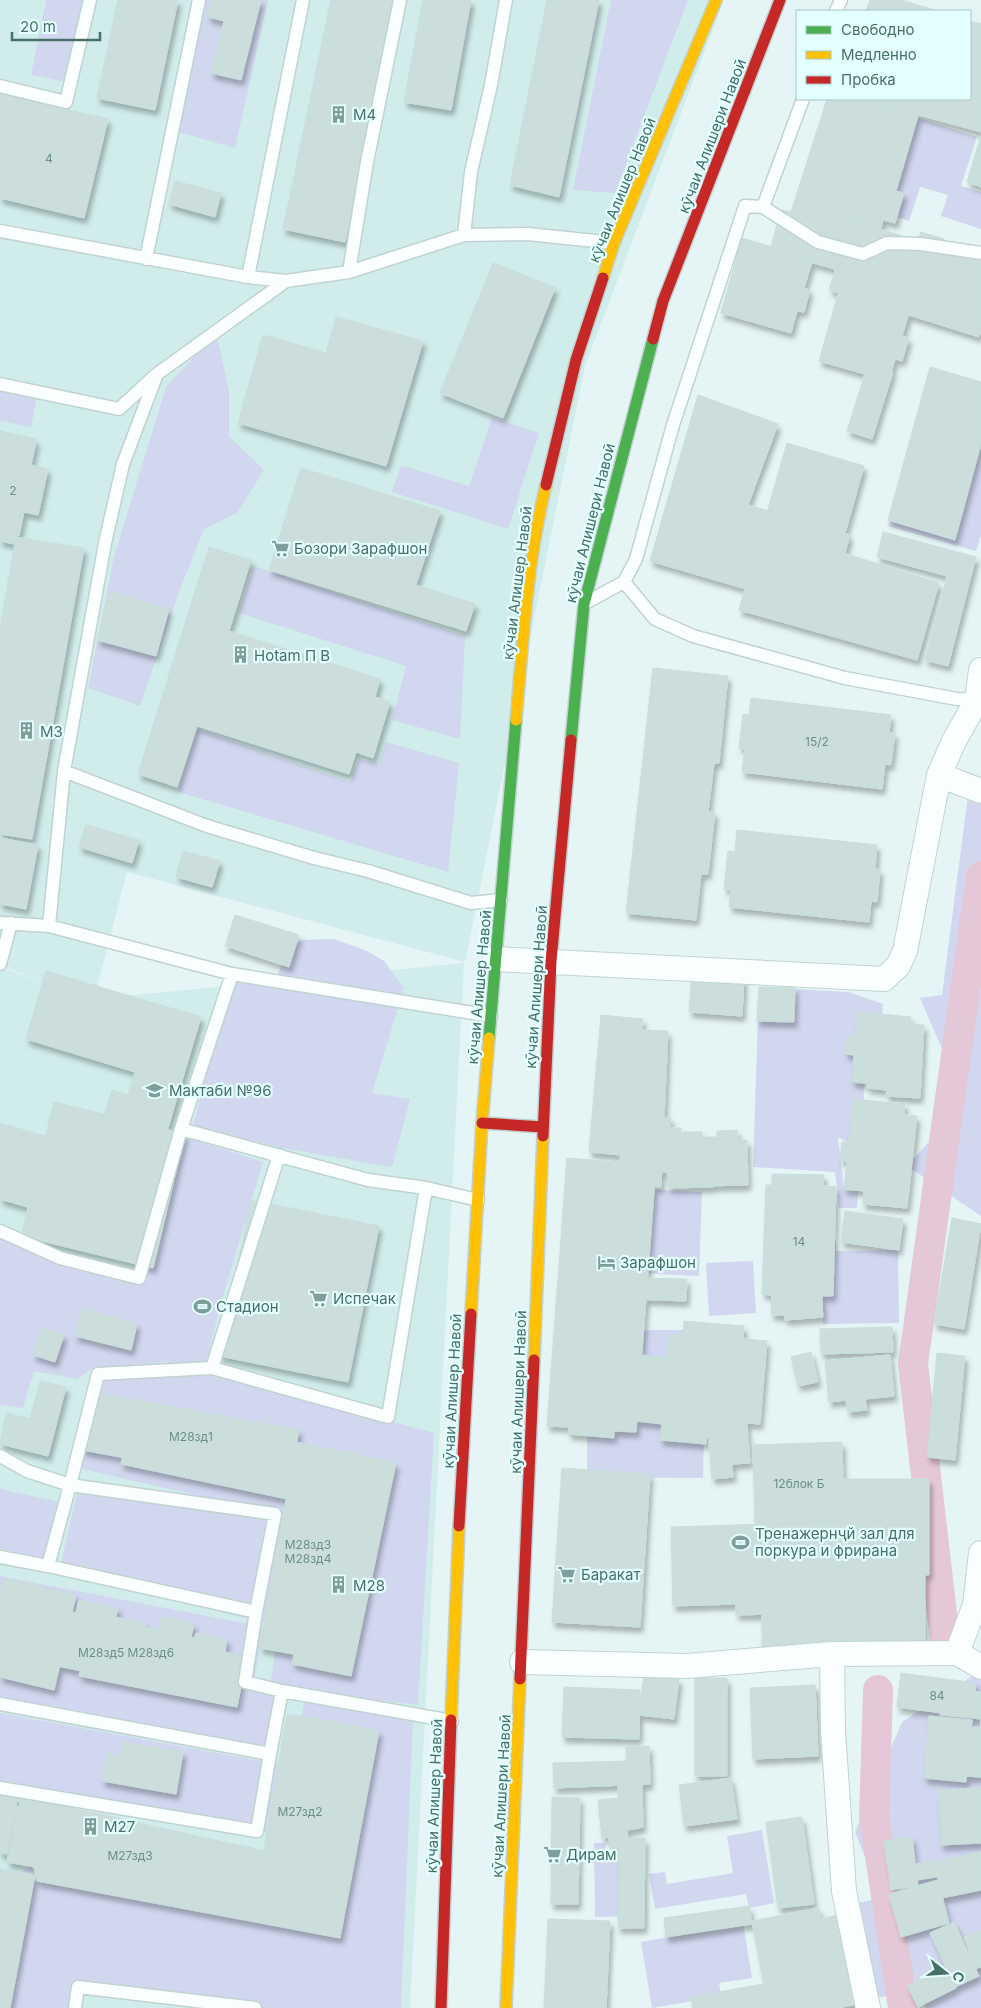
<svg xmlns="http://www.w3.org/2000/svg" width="981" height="2008" font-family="Inter,sans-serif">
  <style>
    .residential { fill: #d1edeb }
    .green { fill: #d0d7ee }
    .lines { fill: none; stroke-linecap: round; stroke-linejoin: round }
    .canal { stroke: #e5c8d7; stroke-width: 30 }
    .building { fill: #cbdedc; stroke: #c8dedb; filter: url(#shadow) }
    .lane-casing { stroke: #c0d3d1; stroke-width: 15 }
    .street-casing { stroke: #c0d3d1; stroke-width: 26 }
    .fast-casing { stroke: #bfd2d0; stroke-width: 14 }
    .slow-casing { stroke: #bfd2d0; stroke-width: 14 }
    .jam-casing { stroke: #bfd2d0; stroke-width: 14 }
    .lane { stroke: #fbfefe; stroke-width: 12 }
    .street { stroke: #fbfefe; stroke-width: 24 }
    .fast { stroke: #4caf50; stroke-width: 11 }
    .slow { stroke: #ffc107; stroke-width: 11 }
    .jam { stroke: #c62828; stroke-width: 11 }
    .labels { text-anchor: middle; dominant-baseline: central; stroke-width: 4.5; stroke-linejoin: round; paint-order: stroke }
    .number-label { font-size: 12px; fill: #6b8f87 }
    .poi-label { font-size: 15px; fill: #477167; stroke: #e4ffff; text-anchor: start }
    .street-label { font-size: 15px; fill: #477167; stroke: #e4ffff }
  </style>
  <defs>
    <filter id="shadow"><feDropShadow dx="3" dy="5.5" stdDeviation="2.5" flood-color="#0004"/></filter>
  </defs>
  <rect width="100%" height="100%" fill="#e5f5f5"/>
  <path class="residential" d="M0,0h724l-139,366 -120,596 -338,-90 -33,127 370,-36 -54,1045h-410v-1041l94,32 -94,-33z"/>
  <path class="green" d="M46,0h36l-16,82 -35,-7z
    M193,0h75l-33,148 -57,-16 -9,-19z
    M611,0h77l-73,193 -42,-3z
    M906,114l71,23 -16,49 20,6v37l-40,-13 7,-21 -28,-8 -11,34 -24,-8z
    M216,333l13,57v46l35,34 -27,43 -33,16 -25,63 -39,114 -52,-18 26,-131 52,-170z
    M0,384l38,7 -7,36 -31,-6z
    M981,412v123l-5,16 -88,-25 25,-81z
    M492,418l47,15 -31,96 -116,-37 9,-27 68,21z
    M253,566l212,70 -5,103 -68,-19 14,-54 -167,-53z
    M197,729l153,53 9,-23 20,5 7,-22 73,21 -11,109 -270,-80z
    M968,795l13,5v416l-74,-50 58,-64 -45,-104 22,-3z
    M334,939l33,12 17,10 20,27 -32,105 38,6 -18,68 -110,-19 -89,-22 39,-152 43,11 10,-32 17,-13z
    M759,987l89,5 35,12 -1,15h-17l-2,132 -25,-14 6,53 14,1 -1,17h-18l-4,-36 -82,-5z
    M185,1137l78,25 -42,141 -17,69 -37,-9v-1l-74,6 -16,11 -43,-8 -11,37 -23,-3v-168l142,46z
    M617,1188l85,4 -3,84 -64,-3z
    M836,1242v9l62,-1 1,73 -76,1 -1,-81z
    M753,1261l3,52 -47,3 -3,-53z
    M636,1330h51l18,64 -2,84 -116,-1v-67z
    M212,1373l222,60 -16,272 -124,-15 -23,-8 7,-53 21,-110 -221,-51 24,-90z
    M80,1481l211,44 -22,99 -210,-52z
    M0,1489l59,13 -16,71 -43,-9z
    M0,1576l264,51 -12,64 35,7 -11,58 -276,-53z
    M977,1673l4,3v332h-55l-71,-176 47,-110z
    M304,1703l109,16 -12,289h-178l-145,-16 -3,16h-75l1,-119 60,-48 213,31z
    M0,1713l278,51 -12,68 -266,-48z
    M762,1830l12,73 -25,5 -3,-14 -91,15 -6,-35 16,-2 2,12 66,-11 -6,-37z
    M594,1843h11l1,10h26l1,63 -38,1z
    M872,1900l19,95 -32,7 -20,-95z
    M743,1923l9,55 -33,5 2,13 -69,12 -11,-66z"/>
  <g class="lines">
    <path class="canal" d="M946,1648l-33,-284 68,-488
      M878,1690l-4,126 29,192"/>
  </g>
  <path class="building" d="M118,0h60l-23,110 -58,-12z
    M212,0h49l-20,80 -30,-7 13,-52 -16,-4z
    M331,0h63l-49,242 -62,-13z
    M423,0h48l-20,110 -47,-8z
    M547,0h52l-40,197 -49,-12z
    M870,0h31l37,11h-72z
    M970,21l11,3v108l-122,-33h111z
    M0,94l108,25 -24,99 -84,-20z
    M827,99h30l48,15 -23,74 6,2 -11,35 -24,-8 -15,53 -68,-19 11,-41 10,2z
    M855,99l63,17 -22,75 8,2 -9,30 -12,-3 -4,17 -58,-17z
    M981,136v51l-14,-5z
    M175,181l46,12 -6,24 -46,-13z
    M851,220l67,21 3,-9 23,7 -3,7 40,12v73l-2,6 -150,-47z
    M742,238l71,21 -9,29 6,2 -6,22 -7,-1 -6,22 -70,-20z
    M493,263l62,25 -52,130 -63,-25z
    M840,287l71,20 -9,29 7,2 -7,23 -7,-2 -6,22 -70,-20z
    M336,317l87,24 -37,125 -148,-43 25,-88 63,18z
    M868,364l25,8 -21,67 -25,-8z
    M930,367l51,15v62l-26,96 -67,-20z
    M698,395l80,29 -30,81 102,30 -22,78 -178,-52z
    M0,431l36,8 -22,105 -14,-3z
    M0,436l36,7 -5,22 17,4 -10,46 -14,-3 -5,24 -19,-4z
    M787,443l77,23 -18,64 -9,21 102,32 -22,77 -178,-50z
    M301,468l139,43 -24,74 59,19 -9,27 -197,-61z
    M883,532l93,25 -28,109 -23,-6 22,-84 -70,-19z
    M16,537l68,11 -52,291 -32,-5v-206z
    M209,547l42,13 -22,71 151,48 -5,18 15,5 -17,56 -17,-6 -7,22 -152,-48 -20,61 -39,-13z
    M110,592l59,17 -13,47 -59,-16z
    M653,668l75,8 -9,87h-5l-6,49h7l-7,62h-7l-5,46 -70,-7z
    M751,698l140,17 -2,18h6l-4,32 -6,-1 -3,25 -140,-17 3,-23 -6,-1 4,-34 6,1z
    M86,825l53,15 -7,23 -53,-16z
    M737,830l140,15 -2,24 5,1 -3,32 -6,-1 -2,21 -140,-15 2,-17 -7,-1 4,-38 7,1z
    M0,838l38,7 -12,64 -26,-5z
    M183,851l37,10 -8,26 -36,-10z
    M235,915l64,20 -10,32 -64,-21z
    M46,971l155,46 -66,222 -135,-40v-76l113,33 6,-24 -18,-5 11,-37 16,5 7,-23 -109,-33z
    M692,974l52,4 -2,38 -53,-4z
    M759,987l36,1 -1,34 -37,-1z
    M858,1012l53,5 -7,70 -52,-5 2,-27 -9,-1 2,-19 9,1z
    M601,1015l42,4 -12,137 -42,-4z
    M871,1022l53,3 -4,73 -34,-2 1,-6 -20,-2z
    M626,1030l42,1 -7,156 -42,-3z
    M853,1099l52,5 -9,90 -52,-5 3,-28h-7l2,-19h7z
    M54,1102l131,32 -32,134 -132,-32z
    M869,1111l48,5 -10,92 -44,-4 1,-15 -16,-2 4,-31 12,1z
    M651,1116l20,2 -1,10h11l-4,45 -22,-2 1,-6 -17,-2 3,-37h8z
    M737,1130v10h10l1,45 -45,1 -1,-49h15v-6z
    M682,1132h20v10l10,-1 1,46 -45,1 -2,-49h16z
    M567,1158l89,7 -20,267 -22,-1v7l-46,-4 1,-7 -22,-1z
    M772,1174l52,1 -1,11 13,1 -3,109h-11v21l-51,-2 1,-20 -10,-1 4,-109h6z
    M251,1200l128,26 -31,156 -129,-26z
    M845,1211l58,8 -4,31 -58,-8z
    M952,1218l29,6 -17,105 -30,-5z
    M588,1220l47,1 -2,57 54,1 -1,22 -53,-2 -2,70 -48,-1z
    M817,1242l6,75 -38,3 -1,-17 24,-1 -3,-42 -29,2 -1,-16z
    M82,1309l55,15 -6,26 -56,-14z
    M684,1321l60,5 -1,13 24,2 -7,83 -26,-2 -1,18 -27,-2v6l-46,-4 2,-16 -26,-3 6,-66 25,3 2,-24 14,1z
    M892,1327l1,25 -72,2 -1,-25z
    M41,1328l23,7 -9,27 -22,-7z
    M811,1352l7,30 -20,4 -7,-29z
    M937,1353l28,3 -10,104 -28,-3z
    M890,1355l4,41 -29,3 2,11 -19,2 -2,-12 -17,2 -4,-41z
    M594,1375l38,2 -1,28 -38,-2z
    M40,1381l26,6 -18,69 -48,-12 6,-31 24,6z
    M93,1392l206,38 -11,58 -206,-38z
    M733,1400l1,12 12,-1 4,52 -18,1 1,13 -21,2 -6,-77z
    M132,1408l264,55 -45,213 -59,-12 33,-157 -204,-43z
    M842,1442l2,79 -89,3 -2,-79z
    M296,1443l60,10 -36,206 -60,-11z
    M562,1468l88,6 -10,153 -88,-5z
    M830,1479h99v96h-4v79l-163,1v-84h68z
    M831,1522l1,23 12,-1 1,39h-12l1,17 -60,2v12l-38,1v-11l-63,2 -2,-79z
    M4,1578l72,17 -7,31 13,4 -7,29 -13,-3 -8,34 -54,-13v-82z
    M79,1600l39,8 -3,13 44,9 2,-13 33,7 -3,13 22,4 -11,55 -164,-34 12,-55 26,6z
    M114,1617l31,6 -2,14 50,10 3,-14 31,6 -2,13 22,4 -10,51 -158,-31 14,-57 20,7z
    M901,1673l75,10 -4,34 -75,-10z
    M644,1675l35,4 -5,40 -35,-4z
    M695,1678h32v98h-32z
    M815,1685l3,71 -65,3 -3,-71z
    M564,1687l76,3 -1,49 -77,-2z
    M943,1688l38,4v27l-41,-4z
    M287,1714l57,9 -32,184 -56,-9z
    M929,1716l43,4 -6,62 -42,-4z
    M317,1719l62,12 -39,207 -303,-57 -19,-85 273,61z
    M981,1719v45h-4z
    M946,1726l35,1v50l-37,-2z
    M123,1742l60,10 -7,42 -74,-13 5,-28 13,3z
    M649,1746l1,38 -96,4 -1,-25 73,-2v-14z
    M731,1778l6,41 -53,7 -5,-41z
    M642,1785l1,42h-24l-1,-41z
    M981,1788v55l-40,2 -2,-55z
    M0,1792l18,4 -11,58 -7,-1z
    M636,1796l4,32 -13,2 2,16 -19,3 -1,-12 -7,1 -4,-38z
    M552,1797l28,1 -2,106h-27z
    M17,1806l236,42 -10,57 -236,-43z
    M802,1817l12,87 -36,4 -12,-86z
    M912,1837l6,49 -27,4 -7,-49z
    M619,1838h26l-1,90h-26z
    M981,1852v38l-39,8 -4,-21 18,-3 -3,-16z
    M953,1858l3,16 -39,6 -2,-16z
    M0,1869l35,6 -25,133h-10z
    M938,1880l11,43 -48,14 -12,-43z
    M749,1906l3,18 -86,13 -2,-19z
    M819,1908l16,90 -57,10h-10l-16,-87z
    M838,1915l18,89 -17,4h-92l-2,-12 35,-7 -13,-59z
    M548,1919l62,2 -4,87h-62z
    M954,1922l25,54 -24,11 -25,-54z
    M981,1931v36l-6,2 -11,-32z
    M946,1967l10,21 -38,19 -11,-21z
    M763,1984l5,24h-75l-2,-11z"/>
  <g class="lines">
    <defs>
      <path id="lane" d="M836,11l5,-11
        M0,86l66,16 24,-102
        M763,207l55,35 45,12 24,-11 34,1 60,9
        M0,231l248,46 38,4 63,-9 115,-37 64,-1 86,9
        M464,235l7,-63 20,-87 15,-85
        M146,259l53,-259
        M349,272l18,-110 33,-162
        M248,277l55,-277
        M0,384l119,25 38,-35 129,-93
        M624,582l31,37 38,17 152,42 112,21 20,1
        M587,602l37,-20 12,-23 37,-134 72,-219 18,1 40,-108
        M64,771l143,55 107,32 54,13 103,32 30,-3
        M0,923l49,3 183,48 259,42
        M49,926l15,-155 41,-228 18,-79 34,-90
        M0,964l11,-41
        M181,1129l187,51 58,8 52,12
        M279,1155l-67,213 176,49 38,-229
        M0,1231l60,27 79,20 42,-149 51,-155
        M0,1456l27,15 43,14 28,-111 114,-6
        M0,1557l48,9 22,-81 205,29 -19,98 -11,70 37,9 170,30
        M48,1566l208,46
        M0,1704l270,50 12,-63
        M0,1788l257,43 13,-77
        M75,2008l3,-21 177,21"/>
      <path id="street" d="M981,670l-4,30 -23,41 -15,34 42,16
        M495,959l389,20 14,-13 7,-15 34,-176
        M957,1653l18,-48 6,-52
        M832,1654l1,77 11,160 24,117
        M522,1662l165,4 145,-12 125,-1 24,14"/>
      <path id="fast" d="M571,740l13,-136 69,-265
        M489,1038l27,-318"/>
      <path id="slow" d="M603,278l11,-35 102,-243
        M516,720c7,-79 11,-158 30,-235
        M471,1314l11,-191 7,-85
        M534,1360l9,-224
        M451,1720l8,-194
        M506,2008l14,-329"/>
      <path id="jam" d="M653,339l10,-38 117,-301
        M546,485l30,-125 27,-82
        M482,1123l61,4
        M543,1136l8,-175 20,-221
        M459,1526l12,-212
        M520,1679l14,-319
        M441,2008l10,-288"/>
    </defs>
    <use href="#lane" class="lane-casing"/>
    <use href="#street" class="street-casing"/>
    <use href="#fast" class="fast-casing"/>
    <use href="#slow" class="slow-casing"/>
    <use href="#jam" class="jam-casing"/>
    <use href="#lane" class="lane"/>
    <use href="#street" class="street"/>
    <use href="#fast" class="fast"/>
    <use href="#slow" class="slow"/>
    <use href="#jam" class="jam"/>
  </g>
  <defs>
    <symbol id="building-bare" viewBox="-9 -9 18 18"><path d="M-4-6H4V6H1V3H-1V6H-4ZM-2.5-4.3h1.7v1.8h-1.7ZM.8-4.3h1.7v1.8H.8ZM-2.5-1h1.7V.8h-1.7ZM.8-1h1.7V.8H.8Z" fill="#7e9f99" stroke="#e4ffff" stroke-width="2.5" paint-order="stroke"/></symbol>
    <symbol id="supermarket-bare" viewBox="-9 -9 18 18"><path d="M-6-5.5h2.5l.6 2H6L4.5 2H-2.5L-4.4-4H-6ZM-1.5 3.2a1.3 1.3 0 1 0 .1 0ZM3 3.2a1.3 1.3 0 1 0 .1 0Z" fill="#7e9f99" stroke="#e4ffff" stroke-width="2.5" paint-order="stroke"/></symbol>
    <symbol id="school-bare" viewBox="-9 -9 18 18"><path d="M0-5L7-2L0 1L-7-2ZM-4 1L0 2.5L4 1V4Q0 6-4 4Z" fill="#7e9f99" stroke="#e4ffff" stroke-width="2.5" paint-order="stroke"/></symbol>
    <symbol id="hotel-bare" viewBox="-9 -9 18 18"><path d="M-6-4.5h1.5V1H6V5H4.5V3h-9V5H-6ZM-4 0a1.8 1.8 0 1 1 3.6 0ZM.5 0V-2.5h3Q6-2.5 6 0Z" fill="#7e9f99" stroke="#e4ffff" stroke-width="2.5" paint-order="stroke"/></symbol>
    <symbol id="stadium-bare" viewBox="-9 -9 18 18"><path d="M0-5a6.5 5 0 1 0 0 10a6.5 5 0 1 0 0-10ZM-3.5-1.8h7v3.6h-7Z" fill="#7e9f99" stroke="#e4ffff" stroke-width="2.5" paint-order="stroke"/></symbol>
  </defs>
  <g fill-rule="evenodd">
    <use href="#building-bare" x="326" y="102" width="25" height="25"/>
    <use href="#supermarket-bare" x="268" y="536" width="25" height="25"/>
    <use href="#building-bare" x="228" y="642" width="25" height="25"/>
    <use href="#building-bare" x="14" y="718" width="25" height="25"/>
    <use href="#school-bare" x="142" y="1078" width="25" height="25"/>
    <use href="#hotel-bare" x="594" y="1250" width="25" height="25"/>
    <use href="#supermarket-bare" x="306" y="1286" width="25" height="25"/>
    <use href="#stadium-bare" x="190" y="1294" width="25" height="25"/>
    <use href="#stadium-bare" x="728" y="1530" width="25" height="25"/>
    <use href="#supermarket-bare" x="554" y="1562" width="25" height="25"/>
    <use href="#building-bare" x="326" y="1572" width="25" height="25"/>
    <use href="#building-bare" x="78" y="1814" width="25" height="25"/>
    <use href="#supermarket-bare" x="540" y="1842" width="25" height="25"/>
  </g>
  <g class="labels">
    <g class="number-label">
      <text x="49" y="158">4</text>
      <text x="13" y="490">2</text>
      <text x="817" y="741">15/2</text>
      <text x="799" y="1241">14</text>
      <text x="191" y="1436">М28зд1</text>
      <text x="799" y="1483">12блок Б</text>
      <text x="308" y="1544">М28зд3<tspan x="308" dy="14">М28зд4</tspan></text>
      <text x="126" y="1652">М28зд5 М28зд6</text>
      <text x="937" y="1695">84</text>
      <text x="300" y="1811">М27зд2</text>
      <text x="130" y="1855">М27зд3</text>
    </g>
    <g class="poi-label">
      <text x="353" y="114">М4</text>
      <text x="294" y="548">Бозори Зарафшон</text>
      <text x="254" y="655">Hotam П В</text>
      <text x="40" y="731">М3</text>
      <text x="169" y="1090">Мактаби №96</text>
      <text x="620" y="1262">Зарафшон</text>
      <text x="333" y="1298">Испечак</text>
      <text x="216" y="1306">Стадион</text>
      <text x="755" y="1533">Тренажернҷй зал для<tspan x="755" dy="17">поркура и фрирана</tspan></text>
      <text x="581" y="1574">Баракат</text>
      <text x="353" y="1585">М28</text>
      <text x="104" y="1826">М27</text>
      <text x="566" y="1854">Дирам</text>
    </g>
    <g class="street-label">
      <text transform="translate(712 136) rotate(-69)">кӯчаи Алишери Навоӣ</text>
      <text transform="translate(622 190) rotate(-68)">кӯчаи Алишер Навоӣ</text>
      <text transform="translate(590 523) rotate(-76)">кӯчаи Алишери Навоӣ</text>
      <text transform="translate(517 583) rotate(-83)">кӯчаи Алишер Навоӣ</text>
      <text transform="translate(479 987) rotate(-85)">кӯчаи Алишер Навоӣ</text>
      <text transform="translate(536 987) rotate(-86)">кӯчаи Алишери Навоӣ</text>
      <text transform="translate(452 1391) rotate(-87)">кӯчаи Алишер Навоӣ</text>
      <text transform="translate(518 1392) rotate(-88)">кӯчаи Алишери Навоӣ</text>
      <text transform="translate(434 1796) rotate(-88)">кӯчаи Алишер Навоӣ</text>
      <text transform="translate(501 1796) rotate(-87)">кӯчаи Алишери Навоӣ</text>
    </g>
  </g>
  <rect x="796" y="10" width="175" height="90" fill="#e4ffff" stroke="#a5c6c2"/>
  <rect x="806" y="26" width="25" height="8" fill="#4caf50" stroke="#a5c6c2"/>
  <text x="841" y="35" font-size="15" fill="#477167">Свободно</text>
  <rect x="806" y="51" width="25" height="8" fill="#ffc107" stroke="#a5c6c2"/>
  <text x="841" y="60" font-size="15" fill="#477167">Медленно</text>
  <rect x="806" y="76" width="25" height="8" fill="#c62828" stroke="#a5c6c2"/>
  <text x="841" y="85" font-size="15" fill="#477167">Пробка</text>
  <g transform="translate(946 1973) rotate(107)" stroke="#e4ffff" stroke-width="4" paint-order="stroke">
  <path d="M0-4L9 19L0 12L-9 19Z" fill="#477167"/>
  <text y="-8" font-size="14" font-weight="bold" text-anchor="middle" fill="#477167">С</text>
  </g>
  <path d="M12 32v8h88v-8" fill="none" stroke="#477167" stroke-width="2.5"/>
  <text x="20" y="32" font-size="15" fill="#477167" stroke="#e4ffff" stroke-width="4" paint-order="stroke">20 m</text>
</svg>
